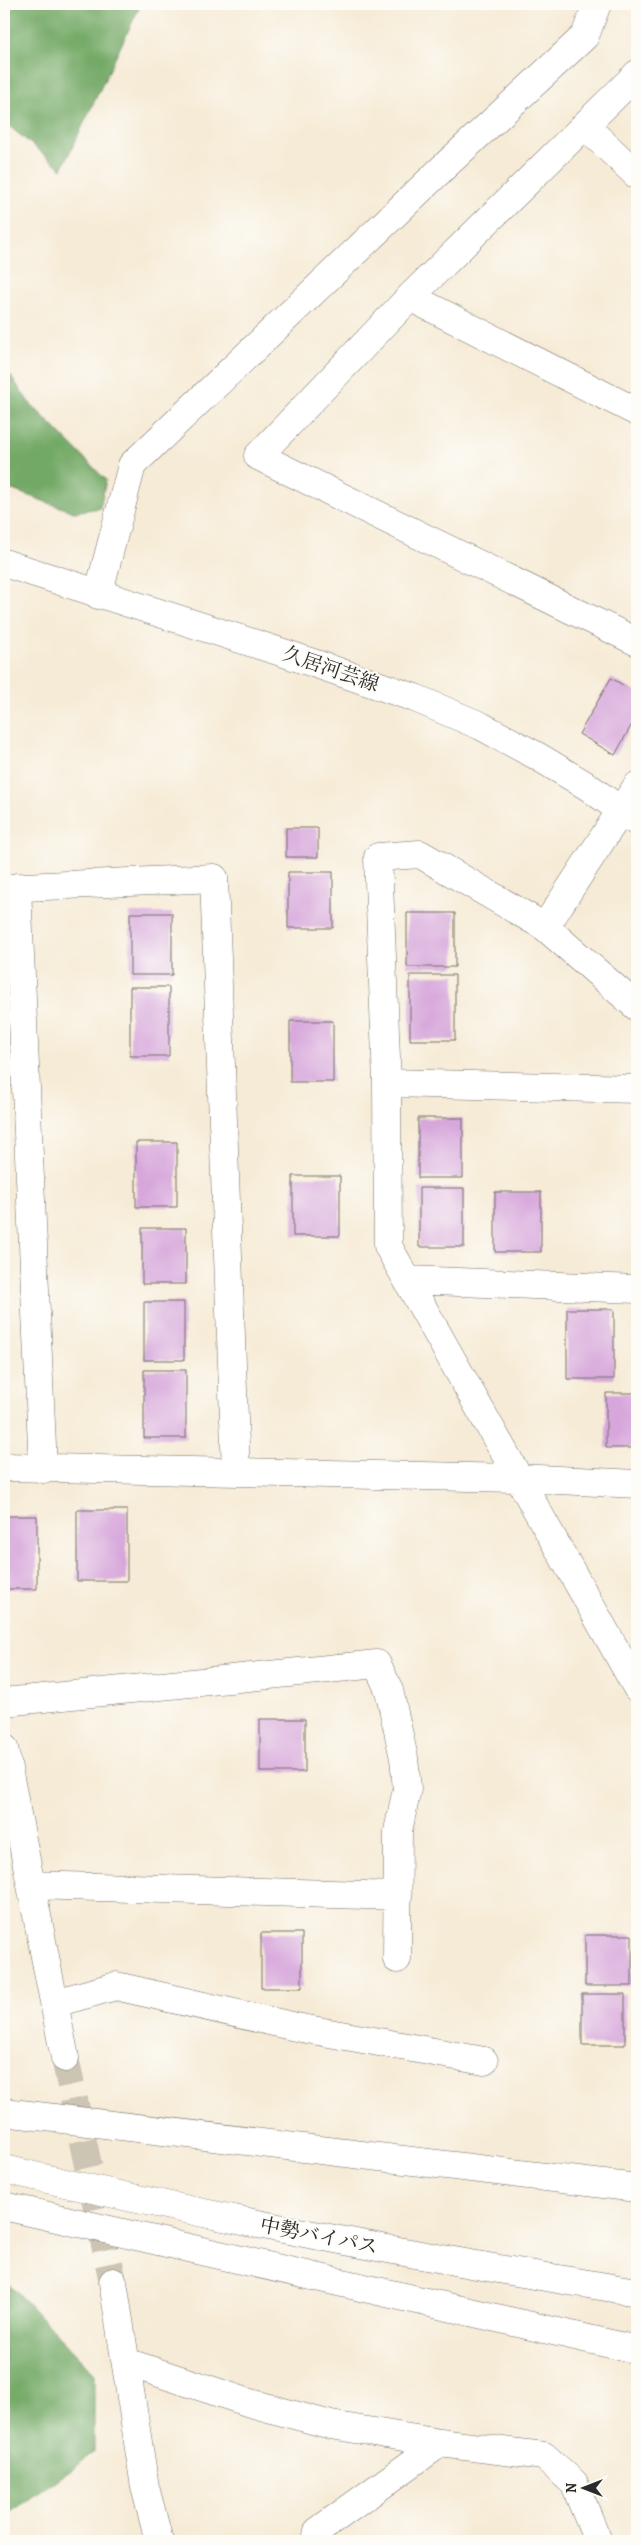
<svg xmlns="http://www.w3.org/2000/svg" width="641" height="2545" font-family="Alegreya,'Noto Serif JP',serif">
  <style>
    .forest { fill: #73a966; stroke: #4f6a48 }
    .building { fill: #d7a7db }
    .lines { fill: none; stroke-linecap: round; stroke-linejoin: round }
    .minor-tunnel { stroke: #cdc5b4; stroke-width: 28; stroke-dasharray: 28 14; stroke-linecap: butt }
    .minor-casing { stroke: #726e67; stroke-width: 29 }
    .major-casing { stroke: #726e67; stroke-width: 29 }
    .highway-casing { stroke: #726e67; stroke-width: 29 }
    .minor { stroke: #fff; stroke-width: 28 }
    .major { stroke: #fff; stroke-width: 28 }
    .highway { stroke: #fff; stroke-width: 28 }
    .labels { text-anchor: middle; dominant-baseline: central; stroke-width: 4; stroke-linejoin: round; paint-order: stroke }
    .street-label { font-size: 20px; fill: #2b2b2b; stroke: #fdfcf7 }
  </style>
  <rect width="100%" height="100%" fill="#fdfcf7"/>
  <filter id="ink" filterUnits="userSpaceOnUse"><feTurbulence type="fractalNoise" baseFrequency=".02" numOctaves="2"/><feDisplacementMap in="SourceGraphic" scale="10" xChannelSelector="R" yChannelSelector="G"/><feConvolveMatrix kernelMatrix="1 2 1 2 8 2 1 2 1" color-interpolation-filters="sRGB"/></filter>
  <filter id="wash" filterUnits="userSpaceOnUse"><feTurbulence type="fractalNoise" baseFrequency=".0096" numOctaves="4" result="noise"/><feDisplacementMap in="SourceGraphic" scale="20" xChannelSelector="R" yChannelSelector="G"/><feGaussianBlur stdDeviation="1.12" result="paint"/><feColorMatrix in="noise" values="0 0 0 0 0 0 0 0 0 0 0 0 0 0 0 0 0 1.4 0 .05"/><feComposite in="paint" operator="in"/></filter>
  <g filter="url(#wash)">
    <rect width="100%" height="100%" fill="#f6ebd6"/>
    <path class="forest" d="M4,4h137l-79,165 -58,-47z
      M4,366l24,35 78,79 -6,28 -26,4 -70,-25z
      M4,2278l90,95v80l-90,64z"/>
    <g id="blocks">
      <path class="building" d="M611,678l26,15v22l-22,40 -36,-21z
        M286,828h32v29h-32z
        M288,872h45v56h-45z
        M130,913h42v62h-42z
        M407,913h48v54h-48z
        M410,975h45v65h-45z
        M130,987h39v69h-39z
        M290,1021h43v61h-43z
        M418,1118h45v60h-45z
        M136,1142h41v65h-41z
        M293,1176h47v60h-47z
        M419,1188h45v59h-45z
        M495,1192h46v60h-46z
        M142,1228h44v56h-44z
        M144,1302h40v58h-40z
        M567,1309h47v70h-47z
        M144,1370h42v68h-42z
        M606,1393h31v55h-31z
        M77,1510h50v71h-50z
        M4,1516h33v73h-33z
        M260,1719h45v53h-45z
        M261,1933h41v55h-41z
        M585,1935h47v51h-47z
        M582,1994h43v51h-43z"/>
    </g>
  </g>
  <g filter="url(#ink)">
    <use href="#blocks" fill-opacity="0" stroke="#726e67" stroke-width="1"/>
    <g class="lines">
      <path class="minor-tunnel" d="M65,2058l48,224"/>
      <defs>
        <path id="minor" d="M637,74l-227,223 -152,159 379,186
          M585,126l52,49
          M410,297l227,115
          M98,595l34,-130 315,-301 138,-128 12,-32
          M17,887l26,582
          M4,888l210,-10 22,594
          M545,927l92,-141
          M637,1007l-92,-80 -125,-73 -42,3 9,226 1,163 249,442
          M387,1083l250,6
          M407,1280l230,9
          M4,1467l515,11 118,6
          M4,1702l373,-38 12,26 15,68 3,31 -9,42 -1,128
          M4,1748l61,310
          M31,1885l367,11
          M55,2003l61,-17 180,41 188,34
          M113,2282l32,205 14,54
          M126,2362l124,41 81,22 109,18 104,13 30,27 24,58
          M316,2541l2,-10 122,-88"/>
        <path id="major" d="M4,563l283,91 128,44 66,28 56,30 50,30 50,36"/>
        <path id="highway" d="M4,2112l633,76
          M4,2169c209,49 420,89 633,123
          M4,2206l633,144"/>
      </defs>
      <use href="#minor" class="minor-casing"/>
      <use href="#major" class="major-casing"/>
      <use href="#highway" class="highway-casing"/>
      <use href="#minor" class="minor"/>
      <use href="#major" class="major"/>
      <use href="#highway" class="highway"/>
    </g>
  </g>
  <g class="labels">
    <g class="street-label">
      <text transform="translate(331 669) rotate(19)">久居河芸線</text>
      <text transform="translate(319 2236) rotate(11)">中勢バイパス</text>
    </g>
  </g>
  <rect width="641" height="2545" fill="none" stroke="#fdfcf7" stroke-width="20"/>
  <g transform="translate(584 2488) rotate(270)" stroke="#fdfcf7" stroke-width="4" paint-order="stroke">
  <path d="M0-4L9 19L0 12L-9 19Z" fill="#2b2b2b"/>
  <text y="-8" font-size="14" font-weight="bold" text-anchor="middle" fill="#2b2b2b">N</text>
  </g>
</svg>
